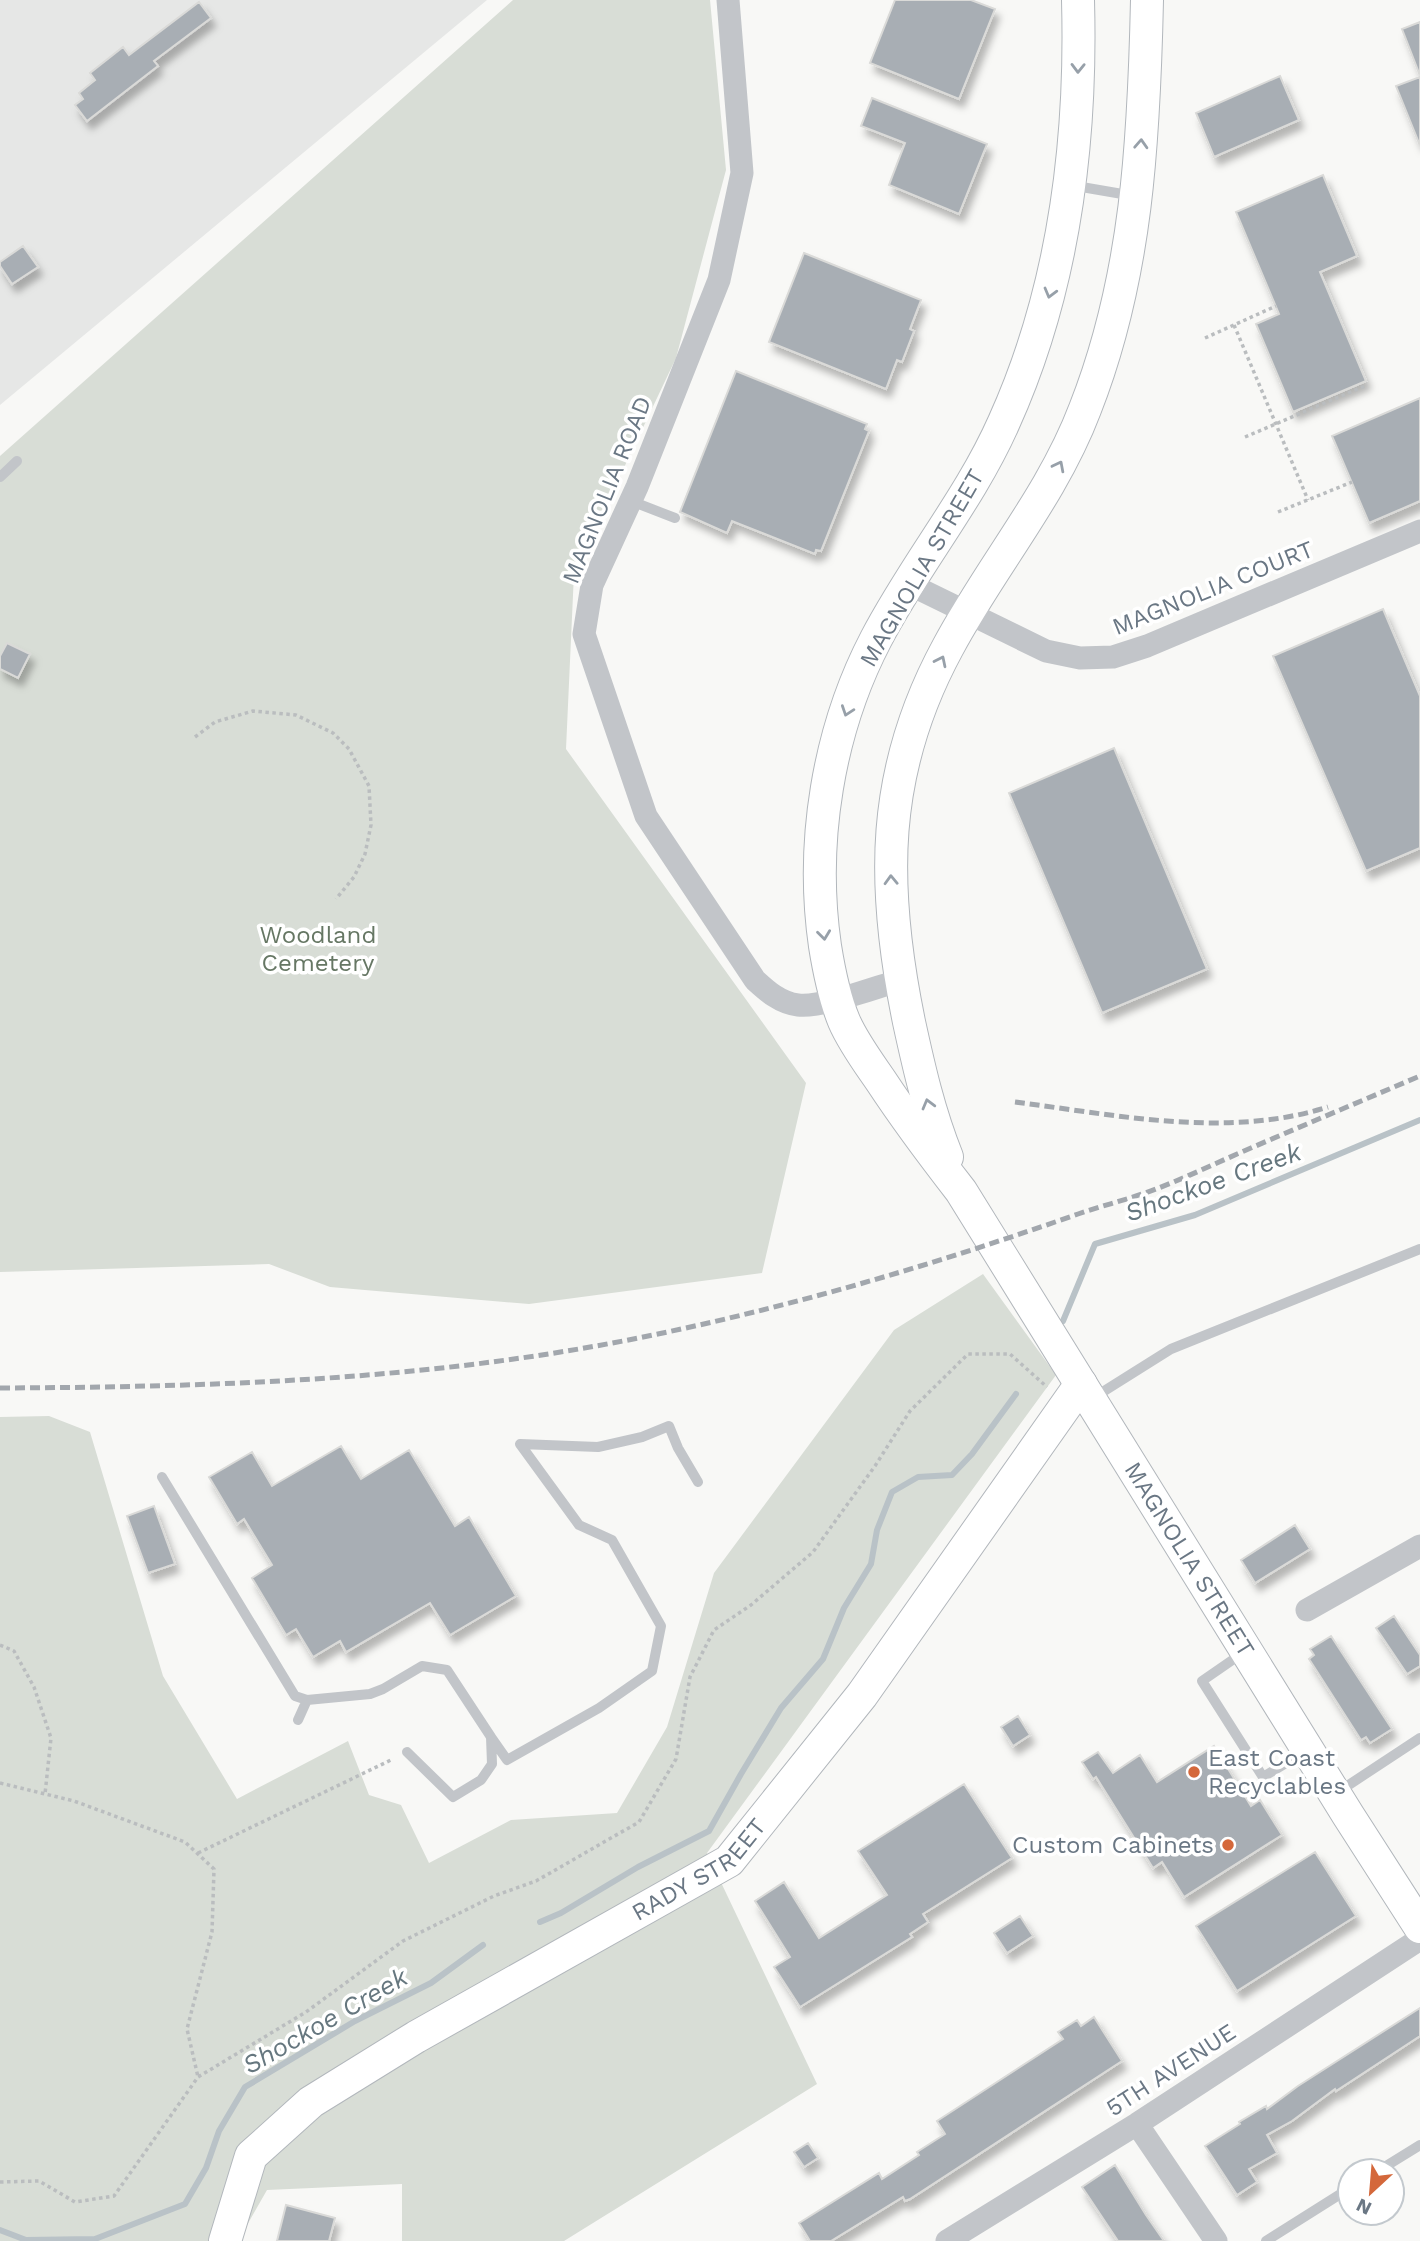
<svg xmlns="http://www.w3.org/2000/svg" width="1420" height="2241" font-family="'Work Sans',sans-serif">
  <style>
    .built { fill: #e6e7e6 }
    .green { fill: #d8ddd6 }
    .lines { fill: none; stroke-linecap: round; stroke-linejoin: round }
    .stream { stroke: #b9c2c7; stroke-width: 6 }
    .building { fill: #a8aeb4; stroke: #dadad8; stroke-width: 2; filter: url(#shadow) }
    .secondary-casing { stroke: #b2b7bc; stroke-width: 34 }
    .path { stroke: #babdbf; stroke-width: 3.5; stroke-dasharray: 3.5 3.5; stroke-linecap: butt }
    .lane { stroke: #c2c5c9; stroke-width: 10 }
    .street { stroke: #c2c5c9; stroke-width: 23 }
    .secondary { stroke: #fff; stroke-width: 32 }
    .rail { stroke: #a2a7ad; stroke-width: 5; stroke-dasharray: 10 5; stroke-linecap: butt }
    .oneway { stroke: #97a0a9 }
    .poi-dot { fill: #d4683b; stroke: #fff; stroke-width: 2.5 }
    .labels { text-anchor: middle; dominant-baseline: central; stroke-width: 7; stroke-linejoin: round; paint-order: stroke }
    .street-label { font-size: 24px; fill: #6a7784; stroke: #fff }
    .park-label { font-size: 24px; fill: #667764; stroke: #fff }
    .poi-label { font-size: 24px; fill: #6a7784; stroke: #fff; text-anchor: start }
    .water-label { font-size: 26px; font-style: italic; fill: #66777f; stroke: #fff }
  </style>
  <defs>
    <filter id="shadow"><feDropShadow dx="4.5" dy="8" stdDeviation="3.5" flood-color="#0004"/></filter>
  </defs>
  <rect width="100%" height="100%" fill="#f8f8f6"/>
  <path class="built" d="M0,0h487l-487,405z"/>
  <path class="green" d="M513,0h197l16,170 -50,188 -102,215 -8,176 240,334 -44,190 -233,31 -199,-17 -61,-23 -269,8v-816z
    M983,1274l73,101 -349,478 110,231 -253,157h-162v-57l-135,6 -29,51h-238v-824l49,-1 41,16 73,244 74,123 111,-58 21,54 32,10 28,58 82,-43 106,-7 50,-86 47,-154 180,-243z"/>
  <g class="lines">
    <path class="stream" d="M1063,1321l32,-77 100,-29 225,-95
      M540,1922l21,-9 77,-46 71,-36 32,-57 40,-66 42,-49 21,-51 27,-44 6,-34 15,-38 26,-15 34,-2 20,-21 44,-60
      M0,2230l26,10 69,-1 90,-35 21,-36 13,-37 26,-44 110,-66 76,-38 52,-38"/>
  </g>
  <path class="building" d="M895,0h76l24,9 -36,90 -89,-36z
    M199,2l12,16 -57,43 4,5 -71,55 -12,-16 8,-6 -4,-6 16,-13 -5,-7 33,-26 6,8z
    M1420,22v51h-1l-17,-44z
    M1280,76l19,44 -85,37 -18,-44z
    M1420,77v66h-1l-23,-57z
    M872,98l115,46 -28,70 -70,-29 16,-42 -44,-17z
    M1323,175l34,81 -37,16 46,109 -73,31 -37,-88 23,-10 -43,-102z
    M23,246l15,21 -26,17 -12,-18v-4z
    M804,253l117,47 -11,29 4,2 -12,31 -5,-2 -11,29 -117,-47z
    M736,371l131,53 -2,5 4,2 -48,120 -5,-1 -1,4 -83,-33 -5,12 -47,-21z
    M1420,398v103l-51,22 -37,-87z
    M1383,609l37,87v152l-54,23 -93,-215z
    M7,643l23,11 -12,24 -18,-9v-13z
    M1114,748l93,221 -105,44 -93,-220z
    M341,1446l20,33 48,-29 46,76 14,-9 47,79 -66,39 -20,-32 -84,49 -6,-11 -27,16 -17,-28 -10,6 -34,-57 20,-13 -28,-46 -7,5 -28,-47 43,-25 20,34z
    M154,1506l21,58 -27,9 -21,-57z
    M1295,1525l15,24 -55,34 -14,-23z
    M1394,1616l26,39v11l-13,8 -31,-46z
    M1331,1636l61,93 -22,14 -4,-6 -5,3 -52,-81 5,-4 -4,-6z
    M1018,1716l12,19 -17,11 -12,-19z
    M1214,1746l37,60 9,-6 22,35 -98,62 -22,-35 -9,6 -57,-91 -3,2 -11,-17 16,-10 15,21 27,-18 17,27z
    M964,1784l48,74 -89,56 5,8 -18,12 2,3 -112,70 -26,-40 16,-10 -35,-56 29,-19 35,56 68,-43 -29,-44z
    M1315,1852l41,64 -119,75 -41,-65z
    M1020,1916l13,20 -26,17 -13,-20z
    M1420,2008v28l-84,55 -1,-2 -43,32 -25,14 10,18 -28,16 8,13 -20,13 -32,-49 35,-22 -1,-2 27,-16 1,3 31,-23z
    M1094,2017l28,44 -212,138 -5,2 -2,-4 -72,44h-21l-11,-18 80,-50 3,6 37,-24 -2,-3 28,-18 -8,-13 126,-82 -5,-7 19,-12 4,6z
    M808,2143l10,15 -14,9 -10,-15z
    M1115,2165l31,50 18,26h-46l-36,-54z
    M286,2205l49,13 -6,23h-52z"/>
  <g class="lines">
    <defs>
      <g id="secondary">
        <path id="s1" d="M1078,0c4,144 -14,289 -74,422 -34,77 -89,142 -128,217 -48,92 -66,204 -51,307 4,25 9,51 19,75 9,21 24,41 37,60 25,38 52,74 80,110l387,624 72,112"/>
        <path d="M947,1157c-18,-45 -28,-89 -38,-135 -28,-136 -29,-250 39,-375 43,-81 104,-151 137,-238 52,-132 59,-269 62,-409"/>
        <path id="s2" d="M225,2241l26,-85 60,-54 105,-65 313,-176 133,-166 219,-311"/>
      </g>
    </defs>
    <use href="#secondary" class="secondary-casing"/>
    <path class="path" d="M1234,325l74,175
      M1205,338l71,-32
      M1245,437l120,-51
      M1278,512l74,-30
      M195,737l20,-15 38,-11 43,4 37,18 16,16 20,37 2,39 -6,29 -11,23 -18,22
      M0,1645l14,6 20,36 17,51 -6,56
      M0,1783l74,18 111,41 29,27 -2,63 -25,97 11,48
      M198,1853l195,-94
      M0,2182l39,-1 36,21 39,-6 84,-119 108,-65 97,-71 91,-45 42,-15 103,-59 37,-63 14,-82 24,-47 37,-25 62,-53 62,-86 35,-55 58,-57h42l37,33"/>
    <path class="lane" d="M1070,185l64,11
      M0,477l17,-16
      M631,501l44,17
      M1093,1398l78,-49 249,-100
      M162,1477l133,219 12,4 63,-6 13,-5 39,-23 25,4 44,67 1,27 -11,16 -28,17 -46,-45
      M1244,1652l-42,29 61,96 43,-26
      M298,1720l9,-20
      M491,1737l16,23 92,-52 53,-37 9,-45 -49,-86 -33,-15 -59,-81 78,3 44,-10 27,-11 9,22 20,34
      M1338,1792l82,-54
      M1378,2171l42,-26
      M1266,2241l84,-53"/>
    <path class="street" d="M728,0l14,173 -23,107 -82,207 -45,98 -8,49 62,182 109,164c12,11 25,23 43,25 23,3 78,-18 103,-25
      M909,584l137,67 34,7 33,-1 34,-11 273,-115
      M1307,1610l113,-64
      M1137,2124l79,117
      M947,2241l190,-117 283,-185"/>
    <use href="#secondary" class="secondary"/>
    <path class="rail" d="M1015,1102c102,13 212,37 313,5
      M0,1388c220,-1 437,-8 653,-53 145,-30 286,-72 425,-121 26,-9 52,-15 78,-25 29,-11 58,-25 88,-38 58,-25 117,-50 176,-75"/>
  </g>
  <defs><path id="oneway-chevron" d="M-2-3.5L2.5 0L-2 3.5" fill="none" stroke-width="1.6" stroke-linecap="round" stroke-linejoin="round" transform="scale(1.75)"/></defs>
  <g class="oneway">
    <use href="#oneway-chevron" transform="translate(1078 68) rotate(91)"/>
    <use href="#oneway-chevron" transform="translate(1141 144) rotate(-87)"/>
    <use href="#oneway-chevron" transform="translate(1050 293) rotate(105)"/>
    <use href="#oneway-chevron" transform="translate(1059 466) rotate(-63)"/>
    <use href="#oneway-chevron" transform="translate(941 661) rotate(-64)"/>
    <use href="#oneway-chevron" transform="translate(847 711) rotate(109)"/>
    <use href="#oneway-chevron" transform="translate(891 880) rotate(-92)"/>
    <use href="#oneway-chevron" transform="translate(824 935) rotate(83)"/>
    <use href="#oneway-chevron" transform="translate(928 1104) rotate(-105)"/>
  </g>
  <g class="poi-dot">
    <circle cx="1194" cy="1772" r="7"/>
    <circle cx="1228" cy="1845" r="7"/>
  </g>
  <g class="labels">
    <g class="street-label">
      <text transform="translate(607 490) rotate(-68)">MAGNOLIA ROAD</text>
      <text transform="translate(922 568) rotate(-60)">MAGNOLIA STREET</text>
      <text transform="translate(1213 588) rotate(-22)">MAGNOLIA COURT</text>
      <text stroke="none"><textPath href="#s1" startOffset="1718">MAGNOLIA STREET</textPath></text>
      <text stroke="none"><textPath href="#s2" startOffset="623">RADY STREET</textPath></text>
      <text transform="translate(1171 2070) rotate(-33)">5TH AVENUE</text>
    </g>
    <g class="park-label">
      <text x="318" y="935">Woodland<tspan x="318" dy="28">Cemetery</tspan></text>
    </g>
    <g class="poi-label">
      <text x="1208" y="1758">East Coast<tspan x="1208" dy="28">Recyclables</tspan></text>
      <text x="1214" y="1845" text-anchor="end">Custom Cabinets</text>
    </g>
    <g class="water-label">
      <text transform="translate(1213 1182) rotate(-20)">Shockoe Creek</text>
      <text transform="translate(325 2021) rotate(-30)">Shockoe Creek</text>
    </g>
  </g>
  <g transform="translate(1371 2192) rotate(206)"><circle r="33" fill="#ffffff" stroke="#c3c9ce" stroke-width="2"/>
  <path d="M0-5L12 26L0 18L-12 26Z" fill="#d4683b"/>
  <text y="-10" font-size="19" font-weight="bold" text-anchor="middle" fill="#6a7784">N</text>
  </g>
</svg>
